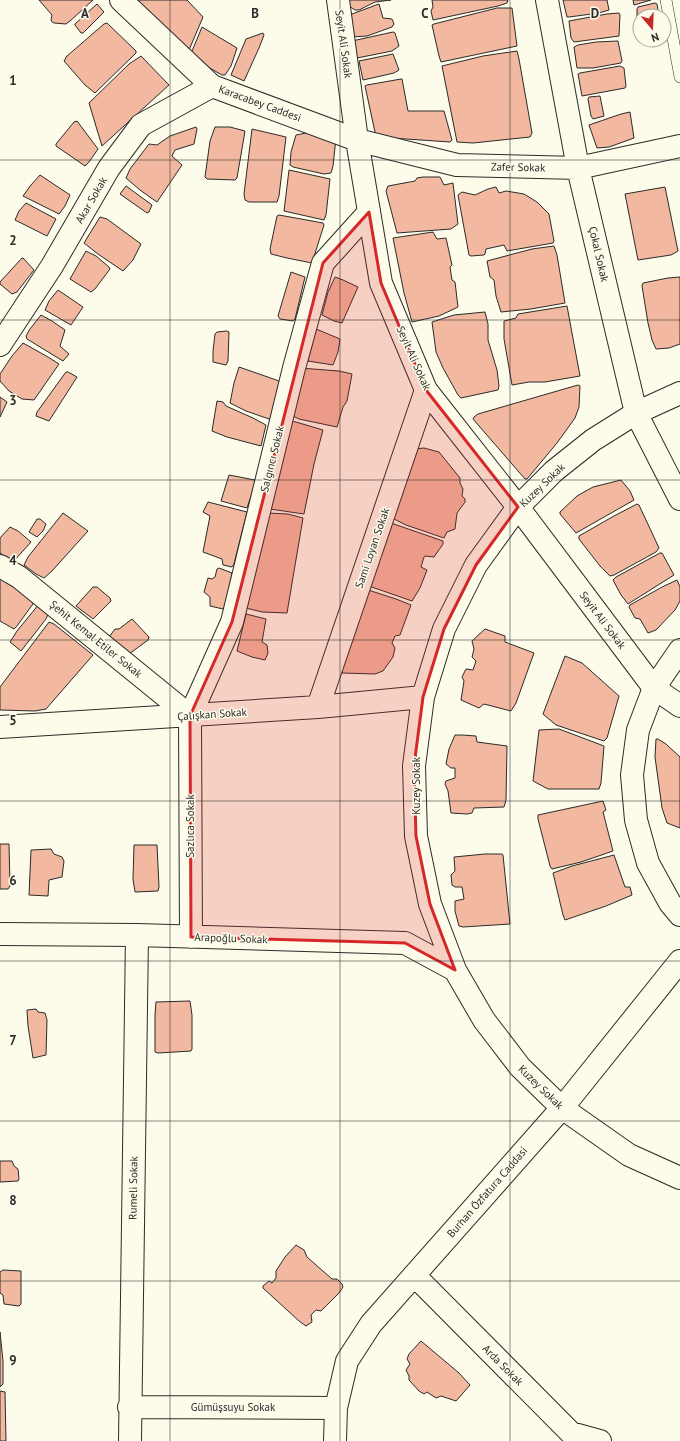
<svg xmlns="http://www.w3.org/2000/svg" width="680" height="1441" font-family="'PT Sans',sans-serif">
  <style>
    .building { fill: #f2b8a0; stroke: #2b2b2b }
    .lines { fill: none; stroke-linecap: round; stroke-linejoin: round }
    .service-casing { stroke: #2b2b2b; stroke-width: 12 }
    .minor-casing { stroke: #2b2b2b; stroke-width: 24 }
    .tertiary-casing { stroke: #2b2b2b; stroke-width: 24 }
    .service { stroke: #fdfbea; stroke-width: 11 }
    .minor { stroke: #fdfbea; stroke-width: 22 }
    .tertiary { stroke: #fdfbea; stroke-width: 22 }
    .marked { fill: #d62828; fill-opacity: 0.2; stroke: #d62828; stroke-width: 3; stroke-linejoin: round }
    .grid { fill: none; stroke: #2b2b2b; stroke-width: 1; stroke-opacity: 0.55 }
    .labels { text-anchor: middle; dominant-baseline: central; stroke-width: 3; stroke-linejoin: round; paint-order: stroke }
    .street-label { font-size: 11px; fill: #2b2b2b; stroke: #fdfbea }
    .grid-label { font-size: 13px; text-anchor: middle; font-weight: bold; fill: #2b2b2b; stroke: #fdfbea; stroke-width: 3; stroke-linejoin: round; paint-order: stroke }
  </style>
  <rect width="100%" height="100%" fill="#fdfbea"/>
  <path class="building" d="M39,0h54l-23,21 -4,3 -12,-1 -2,-1 -1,-2 1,-5z
    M139,0h48l16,17 -14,33 -54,-45z
    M347,0h44l-16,2 -16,8h-4l-6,-4z
    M432,0h76l-1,3 -9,3 -65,14 -2,-9 2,-4z
    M563,0h44l2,10 -10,3 -30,4h-2z
    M633,0h18l-17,5z
    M655,3l2,1 2,12h-19v16l-3,-8v-15l1,-2z
    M97,4l7,8 -21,21h-2l-6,-8v-1z
    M379,4l4,14 9,1 2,5 -2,3 -25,9 -16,1 -3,-27 4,4z
    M497,8h15l5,38 -76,16 -2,-6 -7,-31 2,-1z
    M619,13l1,2 -1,21 -45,6 -3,-4 -2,-17 38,-7z
    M107,23l29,28v2l-41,40 -10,-8 -21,-24 3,-5 37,-32z
    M202,27l35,21 -6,18 -6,9h-3l-30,-17 -2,-2z
    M393,32l2,1 4,13 -7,5 -35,7 -5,-17z
    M263,33l1,2 -5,13 -15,33 -13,-6 15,-36z
    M618,41l4,20 -1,2 -28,5h-16l-3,-21 4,-2 18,-3z
    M517,51l2,8 13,74 -2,4 -57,6 -16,-1 -15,-76 41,-10z
    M393,54l6,16 -5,3 -31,7 -4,-19z
    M141,56l28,29 -67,61 -4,-13 -9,-30 40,-39z
    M620,66l4,2 2,18 -1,2 -43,8 -4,-22 2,-1z
    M401,79h1l6,32h36l8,29 -2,2 -73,-5 -2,-5 -10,-46 2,-1z
    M600,96l4,20 -11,3 -2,-3 -3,-17 1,-2z
    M630,112l4,26 -25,9 -12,1 -8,-23 32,-11z
    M77,121l21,28 -9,13 -4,4 -29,-20v-2l18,-22z
    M196,127l1,2 -3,15 -19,6 -3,6 10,9 -25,37 -17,-12 -14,-12 4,-9 19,-25 8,1 13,-9z
    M215,127h15l15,4 -8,47 -2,2 -28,-1 -2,-2 5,-36z
    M252,129l34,8 -7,59 -2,6h-28l-4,-2 -1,-6z
    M306,133l17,1 13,4 -3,28 -2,7 -7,1 -31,-7 -3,-2 1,-13 5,-17z
    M289,170l41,9 -4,36 -2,5 -40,-9z
    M40,175l30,20 -5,11 -6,8 -36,-18 8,-11z
    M423,177h17l4,8 9,-2 5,41 -7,5 -54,4 -11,-42 2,-5 27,-5 2,-3z
    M126,186l26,19 -3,7 -2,1 -27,-19z
    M496,187l3,6 7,-2 18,3 13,8 12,12 5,27 -1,2 -46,8 -3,-6 -18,4 -1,5 -1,1 -13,1 -2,-1 -11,-60 4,-3 13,3 13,-6z
    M665,187l13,64 -7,4 -33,5 -13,-66z
    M26,203l30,16 -9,17 -32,-16 4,-9z
    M279,215l44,8 1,2 -12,38 -25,-5 -16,-4 -1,-5 7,-33z
    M100,217l7,2 34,25 -8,16 -10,11 -25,-17 -14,-11z
    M433,232l4,7 9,-1 6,27 -2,2 2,13 3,2 3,25 -19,9 -27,6 -8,-29 -11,-55z
    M554,246l3,9 8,48 -34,6 -30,3 -5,-16 -2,-16 -4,-3 -3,-16 45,-12z
    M86,251l10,5 13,11 1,2 -15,20 -4,3 -21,-13z
    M22,258h1l11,12 -17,22 -5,2 -12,-10v-2z
    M291,272l14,5 -10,42 -2,2 -13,-2 -2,-3z
    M335,277l8,3 15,7 -16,36 -8,-2 -12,-6 6,-23z
    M680,277v67l-11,4 -13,1 -4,-9 -4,-17 -6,-37 1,-3 25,-5z
    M58,290l25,17 -12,18 -26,-15 4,-9z
    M567,306l13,70 -35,6h-16l-17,3 -8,-46v-18l12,-3 2,-4z
    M485,312l3,12v16l9,30 2,16 -1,4 -37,8 -3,-3 -15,-27 -7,-16 -4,-30 22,-7z
    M41,315l11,6 13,9 -5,16 9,8 -6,7 -36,-22 -1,-3 4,-7z
    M316,329l24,10 -2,13 -5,13 -25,-4z
    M227,331l2,1 -1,29 -2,4 -13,-3v-11l2,-17 2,-2z
    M23,343l25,14 11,7 -25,36 -12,-1 -13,-8 -9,-10v-7l12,-18z
    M239,367l43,15 -11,36 -2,1 -23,-8 -16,-8 4,-20z
    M300,368l39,3 13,3 -5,27 -4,6 -6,20 -38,-8 -10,-5z
    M66,372h2l9,5 -28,44 -13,-5 1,-4z
    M578,385l2,1 -1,21 -4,11 -18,25 -30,36h-2l-52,-60 1,-2 4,-3z
    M0,397l7,5 -7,15z
    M217,401l6,1 3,4 27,12 13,7 -5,21 -34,-9 -15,-6z
    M289,420l34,10 -9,34 -10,50 -34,-5z
    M424,448l15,4 21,26v5l3,6 -1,7 3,3v3l-8,11 -2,16 -8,3 -3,6 -38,-13 -16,-8 24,-68z
    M229,475l26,5v4l-8,24 -26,-7z
    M621,480l9,11 4,9 -58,33 -16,-19v-2l17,-16 16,-9z
    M208,502l39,10 -13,52 -2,3 -9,-2 -1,-6 -19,-7 7,-36 -7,-4z
    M637,504l2,1 7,15 13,28 -3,4 -42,23 -4,1 -10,-10 -21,-27v-3l35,-20z
    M63,513l25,18 -36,40 -8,7 -8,-4 -12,-9 4,-8z
    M268,513l20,1 15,4 -16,95 -25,-1 -16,-4z
    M37,519h3l6,5 -3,7 -6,6 -8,-5z
    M388,522l55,19v3l-9,13 -9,-1 -1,1 -3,10 6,3 -7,18 -8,13 -46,-16z
    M10,527l8,4 13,11 -18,20 -13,-9v-15z
    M660,553h2l12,22 -46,29 -7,-9 -8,-15 3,-3z
    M219,568l13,5 -6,31 -3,5 -13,-3v-9l-6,-5 4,-14 4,1 3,-2 2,-8z
    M0,577l35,24 -18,25 -3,3 -14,-8z
    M677,580l3,7v14l-5,9 -19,20 -8,3 -8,-14 -5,-1 -6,-11 1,-2 32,-18z
    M93,587h4l13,11 1,3 -18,18 -17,-13z
    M365,589l31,10 15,6 -11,30 -5,1 -3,7 3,5 -2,9 -10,14 -8,3 -33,-1 5,-40z
    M39,604l10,8 -3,7 -25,32 -11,-9 7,-11z
    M246,614l20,5 -4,23 5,3 1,8 -3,7 -13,-3 -15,-6z
    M132,619l17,18 -1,3 -19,14 -20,-17 6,-8h4z
    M49,622l5,2 39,31 -47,54 -11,2 -35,-1v-23z
    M485,629l20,7v6l29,11 -18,50 -5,8 -27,-7 -5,4 -18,-8 3,-19 -2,-4 4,-8 7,1 3,-9 -4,-4 2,-8 -2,-8z
    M565,656l17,7 37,33 -12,42 -3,3 -48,-16 -13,-11z
    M559,729l45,17 -3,37 -2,6h-51l-15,-8 6,-51z
    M455,735h7l14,1 1,6 30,4 -1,54 -2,7 -30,1 -2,5 -5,1 -16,-1 -3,-22 -3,-7 1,-3 9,-3v-10h-4l-5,-4 3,-15z
    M656,739h2l8,5 14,13v71l-13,-5 -5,-15 -7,-51z
    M603,801l3,9 -3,2 10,39 -32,11 -29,7 -2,-3 -12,-47v-4z
    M0,844h9l1,42 -2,3h-8z
    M134,845h23l2,42 -1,4 -23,1 -2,-13z
    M51,849l3,5 8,3 2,4 -2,16 -13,3 -1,16 -19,-1 2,-45z
    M485,854h17l1,1 7,69 -47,3 -4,-1 -4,-15v-10l9,-2 -2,-12h-7l-3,-2 -1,-10 4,-4 -1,-14z
    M614,855l11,32h5l2,8 -26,11 -41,14 -2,-5 -10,-42 19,-7z
    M190,1001l2,14v34l-1,2 -33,2 -3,-1v-37l1,-13z
    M36,1009l2,3 7,1 2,7 -1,35 -13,3 -5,-32 -1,-16z
    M0,1161h12l2,5 4,3 1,10 -1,2 -18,1z
    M296,1245l8,5 3,7 25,22h5l5,5 1,3 -4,6 -18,18 -5,-1 -5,5 1,7 -6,4 -7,-5 -36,-33v-2l6,-5 3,2 4,-5v-7l9,-14z
    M3,1270l18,1v33l-2,2 -15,-2 -1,-9 -3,-2v-21z
    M0,1332l3,29v23l-3,3z
    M421,1341l38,32 11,12 -14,16 -15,-5 -5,2 -9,-6 -3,2 -5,-3 -10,-11v-4l-3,-6 4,-6 -3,-5 2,-5z
    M0,1391l5,1 1,49h-6z"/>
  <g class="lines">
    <defs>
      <path id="service" d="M666,0l14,77"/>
      <path id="minor" d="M338,0l19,140 100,25 121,3 102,-22
        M547,0l31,168 58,245 44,86
        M0,345l52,-79 57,-98 32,-43 71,-39
        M680,393l-44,20 -43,27 -39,31 -36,36 -42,58 -32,64 -21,68 -9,69 2,70 14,68 25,66 29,50 36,47 42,41 67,47 51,23
        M0,566l19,11 171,139
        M680,650l-26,38 -16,42 -6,45 4,45 12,43 22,40 10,12
        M318,707l108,-317
        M0,727l318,-20 105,-10
        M0,934l137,1 268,8 50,27
        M191,937l-1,-221 42,-94 62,-254 29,-105 46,-51
        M414,1275l157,158 29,8
        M129,1407l207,1
        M130,1441l7,-506
        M335,1441l1,-33 11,-47 24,-37 191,-216 118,-147"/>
      <path id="tertiary" d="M121,0l91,86 145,54 24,143 45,107 92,117 136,181 26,18"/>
    </defs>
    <use href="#service" class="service-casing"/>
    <use href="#minor" class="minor-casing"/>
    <use href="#tertiary" class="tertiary-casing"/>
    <use href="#service" class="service"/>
    <use href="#minor" class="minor"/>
    <use href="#tertiary" class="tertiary"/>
  </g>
  <path class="marked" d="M369,212l12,71 45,107 92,117 -42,58 -32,64 -21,68 -9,69 2,70 14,68 25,66 -50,-27 -214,-6 -1,-221 42,-94 91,-359z"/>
  <path class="grid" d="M170,0v1441M340,0v1441M510,0v1441M0,160h680M0,320h680M0,480h680M0,640h680M0,801h680M0,961h680M0,1121h680M0,1281h680"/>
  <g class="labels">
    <g class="street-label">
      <text transform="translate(344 44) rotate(82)">Seyit Ali Sokak</text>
      <text transform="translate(260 103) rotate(20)">Karacabey Caddesi</text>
      <text transform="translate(518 167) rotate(1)">Zafer Sokak</text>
      <text transform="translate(91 200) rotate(-60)">Akar Sokak</text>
      <text transform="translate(599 254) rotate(77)">Çokal Sokak</text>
      <text transform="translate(414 358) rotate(66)">Seyit Ali Sokak</text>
      <text transform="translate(272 459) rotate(-76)">Salgıncı Sokak</text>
      <text transform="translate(542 485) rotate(-44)">Kuzey Sokak</text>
      <text transform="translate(372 548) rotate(-71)">Sami Loyan Sokak</text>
      <text transform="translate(603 620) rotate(53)">Seyit Ali Sokak</text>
      <text transform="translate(96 639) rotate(39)">Şehit Kemal Etiler Sokak</text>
      <text transform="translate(212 714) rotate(-4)">Çalışkan Sokak</text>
      <text transform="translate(416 786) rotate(-90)">Kuzey Sokak</text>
      <text transform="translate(190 826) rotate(-90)">Sazlıca Sokak</text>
      <text transform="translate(231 938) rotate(2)">Arapoğlu Sokak</text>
      <text transform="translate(541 1087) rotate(44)">Kuzey Sokak</text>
      <text transform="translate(133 1188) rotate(-89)">Rumeli Sokak</text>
      <text transform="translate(487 1192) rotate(-49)">Burhan Özfatura Caddasi</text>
      <text transform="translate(503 1365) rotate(45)">Arda Sokak</text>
      <text x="233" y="1407">Gümüşsuyu Sokak</text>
    </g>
  </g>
  <g class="grid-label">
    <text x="85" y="18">A</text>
    <text x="255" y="18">B</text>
    <text x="425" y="18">C</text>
    <text x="595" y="18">D</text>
    <text x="13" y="85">1</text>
    <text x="13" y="245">2</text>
    <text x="13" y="405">3</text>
    <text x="13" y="565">4</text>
    <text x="13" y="725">5</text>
    <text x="13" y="885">6</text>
    <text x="13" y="1045">7</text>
    <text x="13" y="1205">8</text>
    <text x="13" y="1365">9</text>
  </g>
  <g transform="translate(652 28) rotate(161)"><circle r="19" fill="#fdfbea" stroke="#a9a89e"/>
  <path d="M0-3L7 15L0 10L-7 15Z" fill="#c62828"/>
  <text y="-6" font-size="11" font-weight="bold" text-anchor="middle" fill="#2b2b2b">N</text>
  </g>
</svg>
